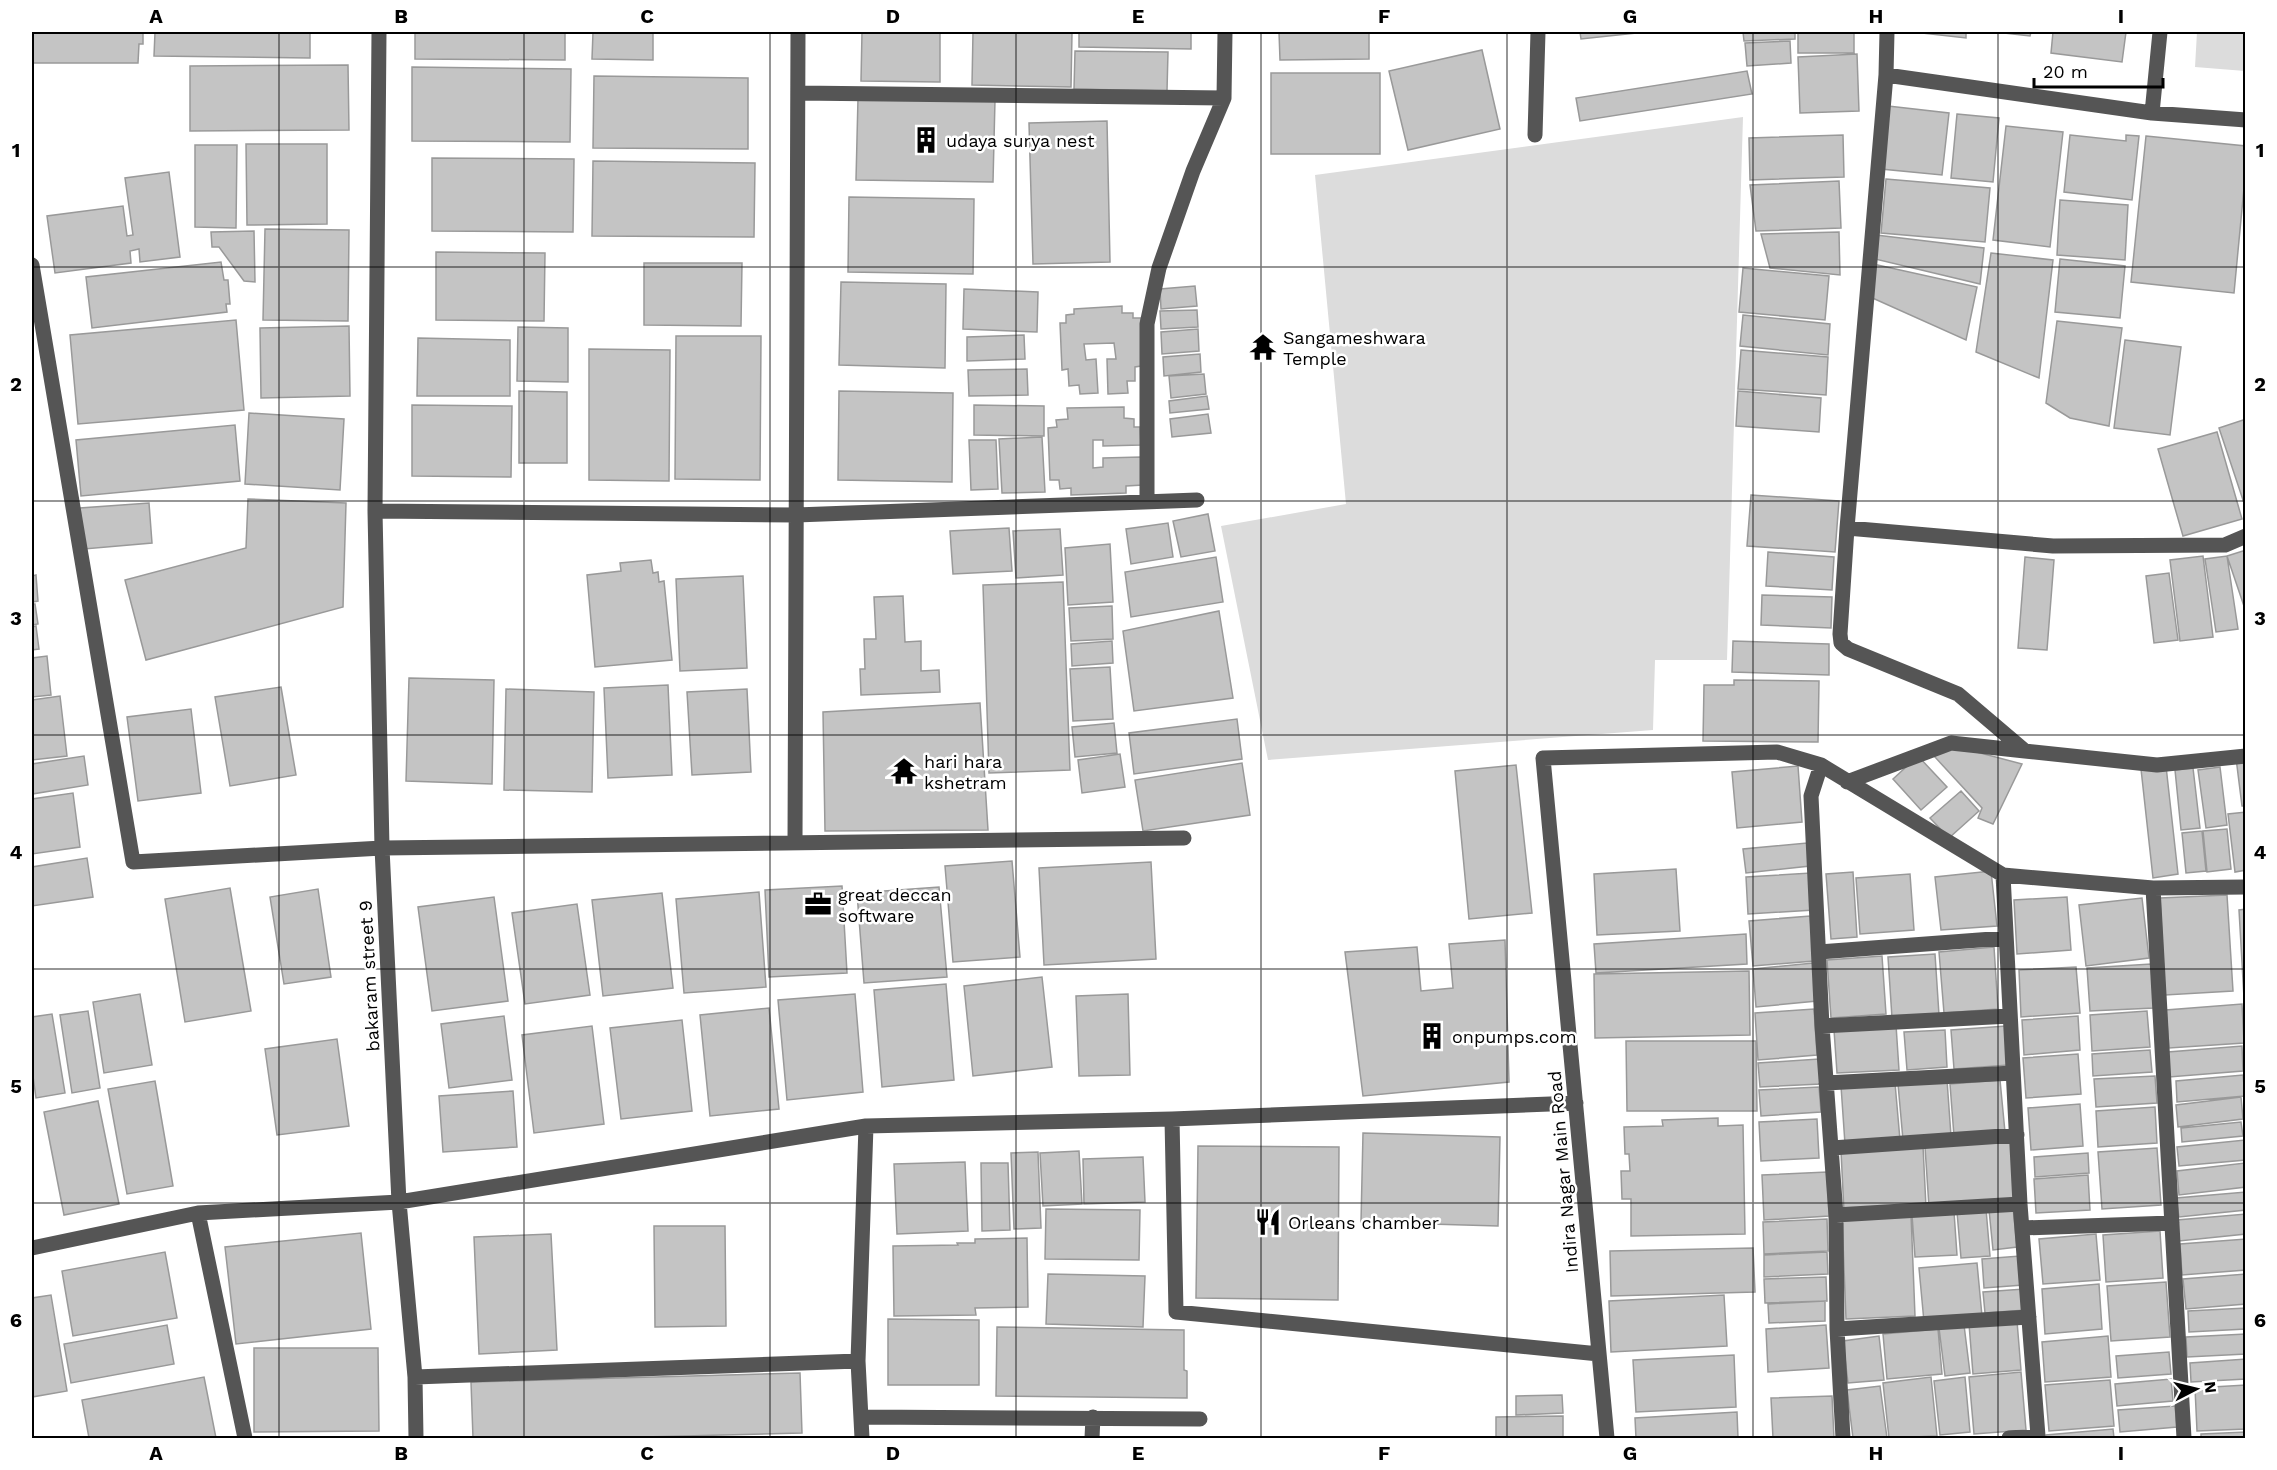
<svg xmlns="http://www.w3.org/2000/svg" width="2277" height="1470" font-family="'Work Sans',sans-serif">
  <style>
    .green { fill: #dcdcdc }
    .building { fill: #c4c4c4; stroke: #999; stroke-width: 1.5 }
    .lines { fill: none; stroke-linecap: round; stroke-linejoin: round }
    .minor { stroke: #555; stroke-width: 15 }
    .grid { fill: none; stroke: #000; stroke-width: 1.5; stroke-opacity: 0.55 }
    .labels { text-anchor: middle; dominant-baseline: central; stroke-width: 5; stroke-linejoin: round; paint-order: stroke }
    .poi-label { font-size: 18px; fill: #000; stroke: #fff; text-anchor: start }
    .street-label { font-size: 18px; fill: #000; stroke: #fff }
    .neatline { fill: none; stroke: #000; stroke-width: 2 }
    .grid-label { font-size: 20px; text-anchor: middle; font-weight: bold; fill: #000 }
  </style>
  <rect width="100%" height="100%" fill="#fff"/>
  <path class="green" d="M2197,32h48v39l-50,-4z
    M1743,117l-16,543h-72l-2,70 -385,30 -47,-234 125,-22 -31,-329z"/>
  <path class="building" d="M33,32h110v12h-4l-1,19h-105z
    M155,32h155v26l-156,-2z
    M415,32h150v28l-150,-1z
    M593,32h60v28l-61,-1z
    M862,32h78v50l-79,-1z
    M973,32l99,1 -1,54 -99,-2z
    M1079,32h112v17l-112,-2z
    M1279,32h90v27l-89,1z
    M1580,32h66l-65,7z
    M1743,32h52v7l-51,2z
    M1798,32h56v21h-56z
    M1913,32h53v6z
    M1995,32h36l-1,4z
    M2053,32h73l-4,30 -71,-9z
    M1790,41l1,22 -44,3 -2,-23z
    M1482,50l18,79 -92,21 -19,-79z
    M1075,51l93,1 -1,39 -93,-2z
    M1857,54l2,57 -59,2 -2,-56z
    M348,65l1,65 -159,1v-65z
    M412,67l159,2 -1,73 -158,-1z
    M1747,71l5,23 -172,27 -4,-23z
    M1271,73h109v81h-109z
    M594,76l154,2v71l-155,-1z
    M858,98l137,2 -2,82 -137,-2z
    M1888,106l61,7 -7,62 -61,-6z
    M1957,114l42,4 -6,64 -42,-4z
    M1107,121l3,141 -77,2 -4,-141z
    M2006,126l57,6 -13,115 -57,-7z
    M1843,135l1,42 -94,3 -1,-42z
    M2070,135l56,6v-6l13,1 -7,64 -68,-8z
    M2146,136l100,10v21l-12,126 -103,-11z
    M246,144h81v80l-80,1z
    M195,145h42l-1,83 -41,-1z
    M432,158l142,1 -1,73 -141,-1z
    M593,161l162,2 -1,74 -162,-1z
    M169,172l11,85 -40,5 -1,-13 -9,2 1,12 -76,10 -8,-57 76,-10 4,30 6,-1 -8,-57z
    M1886,179l104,9 -5,54 -104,-9z
    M1839,181l2,47 -85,3 -6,-46z
    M849,197l125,2 -1,75 -125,-2z
    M2060,200l68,5 -3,55 -68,-5z
    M265,229l84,1 -1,91 -85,-1z
    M254,231l1,51 -11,-1 -25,-34h-7l-1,-15z
    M1839,232l1,43 -70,-7 -9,-34z
    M1876,235l108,13 -4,36 -105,-25z
    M436,252l109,1 -1,68 -108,-1z
    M1991,253l62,7 -14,118 -63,-26z
    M2060,259l65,7 -5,52 -65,-6z
    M221,262l3,18h4l2,24h-4l1,8 -135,16 -6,-51z
    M644,263h98l-1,63 -97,-1z
    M1873,264l104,23 -11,53 -98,-44z
    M1743,268l86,8 -4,44 -86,-8z
    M841,282l105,2 -1,84 -106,-3z
    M1195,286l2,20 -36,3 -1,-20z
    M964,289l74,3 -1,40 -74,-3z
    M1122,306v7h11v5h8v48l-6,1v14h-8l1,12 -20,1 -1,-35h9l-2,-16 -30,1 2,16 10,-1 2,34 -18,1 -1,-9 -10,1 -1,-17 -6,1 -2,-47h6v-8l8,-1v-5z
    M1197,310l1,17 -37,2 -1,-18z
    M1743,315l87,9 -2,31 -88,-9z
    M236,320l8,90 -166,14 -8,-89z
    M2057,321l65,7 -13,98 -39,-8 -24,-15z
    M349,326l1,70 -89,2 -1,-70z
    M518,327l50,1v54l-51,-1z
    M1198,329l1,22 -37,3 -1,-22z
    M1024,335l1,24 -58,2v-24z
    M676,336h85l-1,144 -85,-1z
    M418,338l92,2v56h-93z
    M2125,340l56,7 -11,88 -56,-7z
    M589,349l81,1 -1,131 -80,-1z
    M1741,350l87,7 -2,38 -88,-6z
    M1200,354l1,18 -37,4 -1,-19z
    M1027,369l1,26 -59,1 -1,-26z
    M1204,374l2,20 -35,4 -2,-22z
    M519,391l48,1v71h-48z
    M839,391l114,2 -1,89 -114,-2z
    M1738,391l83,7 -2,34 -83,-6z
    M1207,396l2,13 -39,4 -1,-12z
    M412,405l100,1 -1,71 -99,-1z
    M974,405l70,1v30l-70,-1z
    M1124,407v11l10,1v8h6l1,18 -38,1v-6h-10v28l10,-1v-9l38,-1 2,28 -17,1v7l-55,2v-7l-11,1 -1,-9h-9l-2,-52 9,-1 -1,-7 12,-1 -1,-11z
    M249,413l95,6 -4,71 -95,-6z
    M1208,414l3,19 -39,4 -2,-18z
    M2246,419v90l-27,-81z
    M235,425l5,56 -159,15 -5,-56z
    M2217,432l25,87 -59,17 -25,-87z
    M1042,437l3,55 -43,1 -3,-54z
    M969,440h27l2,49 -27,1z
    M1751,495l88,6 -4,51 -88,-6z
    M248,499l98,4 -3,104 -197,53 -21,-80 121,-32z
    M149,503l3,40 -68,6 -4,-41z
    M1208,514l7,37 -34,6 -8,-36z
    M1168,523l5,34 -42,7 -5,-35z
    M1009,528l3,43 -59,3 -3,-43z
    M1060,529l3,46 -47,3 -3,-47z
    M1110,544l3,58 -45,3 -3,-57z
    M2246,550v62l-19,-56z
    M1768,552l66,5 -2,33 -66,-4z
    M2203,556l10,81 -33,4 -10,-81z
    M2227,556l11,73 -22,3 -11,-73z
    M1216,557l7,45 -92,15 -6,-45z
    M2025,557l29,3 -7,90 -29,-2z
    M651,560l2,13 5,-1 1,10 5,-1 8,79 -77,7 -8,-92 34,-4 -1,-8z
    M2169,573l9,67 -24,3 -8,-67z
    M36,575l2,26 -6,1v-26z
    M743,576l4,92 -67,3 -4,-92z
    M1063,582l7,188 -81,3 -6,-188z
    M1762,595l70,2 -1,31 -70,-3z
    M903,596l2,46 16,-1v30l18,-1 1,22 -79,3 -1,-26h5l-1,-30h12l-2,-42z
    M32,604h3l3,20 -6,1z
    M1112,606l1,33 -42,2 -2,-33z
    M1219,611l14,87 -99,13 -11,-80z
    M36,626l3,23 -7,1v-23z
    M1112,641l1,22 -41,3 -1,-22z
    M1733,641l96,3v31l-97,-3z
    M47,656l4,39 -19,2v-39z
    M1110,667l3,52 -40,2 -3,-52z
    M409,678l85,2 -2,104 -86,-3z
    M1734,680l85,1 -1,61 -115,-1 1,-56h30z
    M668,685l4,90 -64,3 -4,-90z
    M281,687l15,88 -66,11 -15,-89z
    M506,689l88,3 -2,100 -88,-2z
    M747,689l4,83 -59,3 -5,-83z
    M60,696l7,60 -35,4v-60z
    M980,703l8,127 -163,1 -2,-119z
    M191,709l10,84 -63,8 -11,-84z
    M1237,719l5,40 -108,15 -5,-41z
    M1114,723l3,30 -42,4 -3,-30z
    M1950,745l72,19 -29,60 -15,-6 4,-10 -48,-52z
    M1120,754l5,33 -43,6 -4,-33z
    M84,756l4,29 -56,9v-30z
    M1918,756l29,31 -26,23 -28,-31z
    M2236,758h10v48h-4z
    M1242,763l8,52 -107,16 -8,-51z
    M1516,765l16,148 -63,6 -14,-148z
    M1798,766l4,56 -65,6 -5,-56z
    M2166,766l12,108 -25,4 -12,-109z
    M2220,767l7,58 -21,3 -8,-58z
    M2193,768l7,60 -19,2 -6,-60z
    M1961,791l18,20 -30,27 -19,-20z
    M73,793l7,54 -48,7v-55z
    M2246,812v58l-11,2 -7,-58z
    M2227,829l4,40 -24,3 -4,-41z
    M2202,831l4,40 -20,2 -4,-40z
    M1807,843l3,23 -64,7 -3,-24z
    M87,858l6,39 -61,9v-39z
    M1012,861l8,96 -67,5 -8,-96z
    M1151,862l5,97 -112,6 -5,-97z
    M1676,869l4,62 -83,4 -3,-61z
    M1991,871l6,55 -56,4 -6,-53z
    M1853,872l4,65 -26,2 -5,-65z
    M1811,873l3,37 -66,4 -2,-37z
    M1910,874l4,56 -54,4 -4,-56z
    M842,886l5,87 -78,4 -4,-87z
    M939,887l8,90 -83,6 -7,-90z
    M230,888l21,123 -66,11 -20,-123z
    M318,889l13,88 -47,7 -14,-87z
    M759,892l7,95 -82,6 -8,-94z
    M662,893l11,95 -70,8 -11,-96z
    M2227,895l6,96 -68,4 -5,-97z
    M494,897l14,104 -76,10 -14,-104z
    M2067,897l4,53 -54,4 -3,-54z
    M2142,898l7,60 -63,8 -7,-61z
    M577,904l13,91 -65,9 -13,-91z
    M2246,909v89h-2l-5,-88z
    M1810,916l4,45 -61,5 -4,-45z
    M1746,934l1,30 -151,9 -2,-29z
    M1505,940l4,142 -146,14 -18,-144 72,-5 4,44 32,-3 -4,-44z
    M1994,947l4,62 -54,4 -5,-61z
    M1935,954l4,61 -47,3 -4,-61z
    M1882,956l4,58 -55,4 -4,-58z
    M1813,963l4,38 -61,6 -3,-38z
    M2151,964l3,44 -64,3 -3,-43z
    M2076,967l4,46 -59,4 -2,-47z
    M1749,971l1,64 -155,3 -1,-64z
    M1042,977l10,90 -79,9 -9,-90z
    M946,984l8,96 -72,7 -8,-97z
    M140,994l12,71 -48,8 -11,-71z
    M855,994l8,98 -76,8 -9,-100z
    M1128,994l2,81 -51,1 -3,-80z
    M2242,1004l2,39 -75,5 -3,-38z
    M769,1008l10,101 -69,7 -10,-101z
    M1814,1009l3,46 -59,5 -3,-47z
    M88,1011l12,77 -28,5 -12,-78z
    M2147,1011l3,36 -58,4 -2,-36z
    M52,1014l13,79 -29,5 -4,-29v-52z
    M504,1016l8,64 -63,8 -8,-64z
    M2078,1016l2,34 -56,5 -2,-35z
    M682,1020l10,91 -71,8 -11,-91z
    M1896,1025l3,45 -62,3 -3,-43z
    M592,1026l12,98 -70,9 -12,-98z
    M2006,1026l3,39 -55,4 -3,-39z
    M1945,1030l2,37 -40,3 -3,-38z
    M337,1039l12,87 -72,9 -12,-86z
    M1626,1041h130l1,70h-130z
    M2242,1046l1,25 -74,6 -1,-25z
    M2150,1050l2,22 -59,4 -1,-22z
    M2078,1054l3,40 -55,4 -3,-40z
    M1819,1059l2,25 -61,3 -2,-24z
    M2243,1075l2,21 -68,6 -1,-21z
    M2155,1076l2,27 -61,4 -2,-28z
    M1947,1080l4,56 -48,4 -5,-56z
    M2000,1080l5,52 -51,4 -4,-52z
    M155,1081l18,105 -46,8 -19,-105z
    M1895,1083l5,57 -55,4 -4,-58z
    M1819,1087l2,25 -60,4 -2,-26z
    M513,1091l4,56 -74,5 -4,-56z
    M2241,1097l2,22 -65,8 -2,-22z
    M98,1101l21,103 -55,11 -20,-103z
    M2080,1104l3,42 -52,4 -3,-42z
    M2155,1107l2,36 -59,4 -2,-36z
    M1718,1118v8l25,-1 2,109 -114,2v-37h-9l-1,-28h9l-1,-17h-4l-1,-27 39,-1 -1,-6z
    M1817,1119l2,39 -58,3 -2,-39z
    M2241,1122l2,14 -61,6 -1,-14z
    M1363,1133l137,4 -2,89 -137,-4z
    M2245,1140l1,20 -67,6 -2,-19z
    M2014,1141l4,61 -89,5 -4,-60z
    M1198,1146l141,1 -1,153 -142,-2z
    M1923,1146l3,61 -82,5 -3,-61z
    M2157,1148l4,57 -59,4 -4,-57z
    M1079,1151l3,53 -39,2 -3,-53z
    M1038,1152l3,76 -27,1 -3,-76z
    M2088,1153l1,20 -54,4 -1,-20z
    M1143,1157l2,45 -61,2 -1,-45z
    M965,1162l3,69 -71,3 -3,-70z
    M981,1163h27l2,67 -28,1z
    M2245,1163l1,24 -67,8 -2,-24z
    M1827,1172l2,44 -65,4 -2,-45z
    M2088,1175l2,35 -54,3 -2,-34z
    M2246,1192v18l-67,7 -3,-19z
    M2013,1207l4,40 -24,3 -4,-40z
    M1046,1209l94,1 -1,50 -94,-1z
    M1986,1209l4,47 -29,2 -4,-46z
    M1954,1212l3,43 -42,2 -3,-42z
    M1911,1214l4,102 -69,3 -4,-102z
    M2246,1214v20l-67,7 -2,-21z
    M1827,1219l1,32 -64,3 -1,-32z
    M654,1226h71l1,100 -71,1z
    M2160,1231l3,47 -57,4 -3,-47z
    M361,1233l10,96 -135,15 -11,-97z
    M551,1234l6,116 -78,4 -5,-117z
    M2096,1234l4,46 -57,4 -4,-45z
    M1027,1238l1,69 -53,1 1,7 -82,1 -1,-70 65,-1 -1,-2h18v-4z
    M2246,1239v31l-64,5 -2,-31z
    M1753,1248l2,44 -144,4 -1,-45z
    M165,1252l12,66 -104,18 -11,-65z
    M1827,1252l1,22 -64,3v-22z
    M2020,1256l3,29 -39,3 -2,-29z
    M1977,1263l5,53 -58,6 -5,-54z
    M1048,1274l97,2 -2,51 -97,-3z
    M2246,1274v30l-60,5 -3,-30z
    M1826,1277l1,24 -62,2 -1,-24z
    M2166,1282l4,55 -59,4 -4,-55z
    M2099,1284l3,45 -57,5 -3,-45z
    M2024,1289l2,21 -41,3 -2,-21z
    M51,1295l16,96 -35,6v-99z
    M1724,1295l3,51 -116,6 -2,-51z
    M1825,1301v20l-56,2 -1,-19z
    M2246,1308v21l-57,3 -1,-21z
    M888,1319l91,1v65h-91z
    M2017,1321l4,49 -48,4 -4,-50z
    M167,1325l7,39 -103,19 -7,-39z
    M1826,1325l3,43 -61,4 -2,-43z
    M1964,1325l6,48 -25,3 -6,-48z
    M997,1327l187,3v40l3,1v27l-191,-2z
    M1938,1329l4,45 -55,5 -4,-45z
    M2246,1334v20l-59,3 -1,-20z
    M1879,1336l5,44 -36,3 -5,-42z
    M2108,1336l3,41 -66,5 -3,-40z
    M254,1348h124l1,83 -125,1z
    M2169,1352l2,22 -53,4 -2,-22z
    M1734,1355l2,52 -100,5 -3,-52z
    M2246,1359v20l-55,3 -1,-19z
    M2021,1372l5,58 -52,4 -5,-57z
    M800,1373l2,60 -199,5h-130l-2,-56z
    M204,1377l12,61h-127l-7,-38z
    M1931,1377l6,59 -48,2 -6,-55z
    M1965,1377l5,55 -30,3 -6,-54z
    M2171,1379l2,22 -56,5 -2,-22z
    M2110,1380l4,46 -65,5 -4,-46z
    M2246,1385v44l-49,2 -2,-43z
    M1880,1386l7,52h-34l-6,-48z
    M1562,1395l1,18 -47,2v-19z
    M1832,1396l2,42h-61l-2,-40z
    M2175,1406l2,21 -57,5 -2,-22z
    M1737,1412l1,26h-102l-1,-20z
    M1563,1416v22h-67v-21z
    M2113,1429l1,9h-68v-3z
    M2246,1432v6h-45v-4z"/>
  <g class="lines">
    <path class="minor" d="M379,32l-4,479 7,337 17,354 16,175 1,61
      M1887,32l-1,43 -39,453 -7,106 1,9 7,6 110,45 67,57 132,14 89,-9
      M1886,75l266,38 94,7
      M798,93l426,5 1,-66
      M2152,113l8,-81
      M1535,135l3,-103
      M32,265l101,597 249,-14 802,-10
      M1147,502v-178l12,-56 34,-97 31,-73
      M375,511l421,4 401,-15
      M1847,528l206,18 172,-1 21,-9
      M1821,765l-10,31 11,230 14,189 1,114 6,109
      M1847,782l104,-39 74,8
      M795,843l3,-811
      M2003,875l17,329 18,232 -29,2
      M2153,888l31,550
      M1819,952l187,-14
      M1822,1026l188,-10
      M1826,1083l187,-10
      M1172,1119l4,193 423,42
      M1832,1148l185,-13
      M198,1213l47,225
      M1836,1215l184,-11
      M2022,1228l150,-5
      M32,1248l166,-35 201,-11 467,-76 306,-7 404,-16
      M1837,1329l192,-12
      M415,1377l443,-16
      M862,1417l338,2
      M862,1438l-4,-77 8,-235
      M1092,1438l1,-21
      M1607,1438l-64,-680 234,-6 44,13 182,110 150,13 93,-1"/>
  </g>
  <path class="grid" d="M279,32v1406M524,32v1406M770,32v1406M1016,32v1406M1261,32v1406M1507,32v1406M1753,32v1406M1998,32v1406M32,267h2214M32,501h2214M32,735h2214M32,969h2214M32,1203h2214"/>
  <defs>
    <symbol id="building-bare" viewBox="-9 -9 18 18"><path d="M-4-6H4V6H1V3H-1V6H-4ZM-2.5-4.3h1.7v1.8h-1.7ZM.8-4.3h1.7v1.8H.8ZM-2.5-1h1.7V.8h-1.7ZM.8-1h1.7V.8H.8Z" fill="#000" stroke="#fff" stroke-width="2.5" paint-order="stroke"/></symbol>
    <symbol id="temple-bare" viewBox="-9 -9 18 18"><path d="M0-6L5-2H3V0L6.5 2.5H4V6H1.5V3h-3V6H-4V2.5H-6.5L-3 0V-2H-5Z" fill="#000" stroke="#fff" stroke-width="2.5" paint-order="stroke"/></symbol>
    <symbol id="office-bare" viewBox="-9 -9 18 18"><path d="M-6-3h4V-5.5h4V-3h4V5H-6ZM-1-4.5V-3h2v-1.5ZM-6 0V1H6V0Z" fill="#000" stroke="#fff" stroke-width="2.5" paint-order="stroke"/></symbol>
    <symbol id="restaurant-bare" viewBox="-9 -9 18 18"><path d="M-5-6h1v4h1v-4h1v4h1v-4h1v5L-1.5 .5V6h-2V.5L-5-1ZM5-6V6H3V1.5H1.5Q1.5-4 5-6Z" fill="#000" stroke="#fff" stroke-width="2.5" paint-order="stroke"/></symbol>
  </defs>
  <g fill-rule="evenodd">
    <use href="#building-bare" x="907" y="121" width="38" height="38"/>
    <use href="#temple-bare" x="1244" y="328" width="38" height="38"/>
    <use href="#temple-bare" x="885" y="752" width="38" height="38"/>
    <use href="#office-bare" x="799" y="885" width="38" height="38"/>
    <use href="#building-bare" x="1413" y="1017" width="38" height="38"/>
    <use href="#restaurant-bare" x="1249" y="1203" width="38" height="38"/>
  </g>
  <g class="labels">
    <g class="poi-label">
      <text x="946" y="140">udaya surya nest</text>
      <text x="1283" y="337">Sangameshwara<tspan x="1283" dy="21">Temple</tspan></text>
      <text x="924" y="761">hari hara<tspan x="924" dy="21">kshetram</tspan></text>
      <text x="838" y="894">great deccan<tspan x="838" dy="21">software</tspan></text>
      <text x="1452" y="1036">onpumps.com</text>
      <text x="1288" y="1222">Orleans chamber</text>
    </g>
    <g class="street-label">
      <text transform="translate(369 976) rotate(-93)">bakaram street 9</text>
      <text transform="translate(1563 1172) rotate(-95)">Indira Nagar Main Road</text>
    </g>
  </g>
  <rect width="2277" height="1470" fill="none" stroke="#ffffff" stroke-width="66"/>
  <g transform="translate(2196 1389) rotate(83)" stroke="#ffffff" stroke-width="4.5" paint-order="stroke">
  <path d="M0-4.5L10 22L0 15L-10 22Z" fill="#000000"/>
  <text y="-9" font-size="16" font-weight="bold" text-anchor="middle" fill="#000000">N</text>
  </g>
  <path d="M2034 78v9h129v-9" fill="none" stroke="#000000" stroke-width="3"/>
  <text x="2043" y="78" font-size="18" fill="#000000" stroke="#ffffff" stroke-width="4.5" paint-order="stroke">20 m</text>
  <rect x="33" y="33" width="2211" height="1404" class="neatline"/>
  <g class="grid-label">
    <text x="156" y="23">A</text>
    <text x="401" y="23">B</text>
    <text x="647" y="23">C</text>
    <text x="893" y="23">D</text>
    <text x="1138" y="23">E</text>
    <text x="1384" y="23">F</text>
    <text x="1630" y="23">G</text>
    <text x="1876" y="23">H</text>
    <text x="2121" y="23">I</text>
    <text x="16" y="157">1</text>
    <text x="2260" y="157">1</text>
    <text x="16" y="391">2</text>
    <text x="2260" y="391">2</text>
    <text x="16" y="625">3</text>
    <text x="2260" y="625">3</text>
    <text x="16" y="859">4</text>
    <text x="2260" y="859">4</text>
    <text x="16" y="1093">5</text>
    <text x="2260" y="1093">5</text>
    <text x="16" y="1327">6</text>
    <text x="2260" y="1327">6</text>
    <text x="156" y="1460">A</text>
    <text x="401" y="1460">B</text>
    <text x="647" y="1460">C</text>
    <text x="893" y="1460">D</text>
    <text x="1138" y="1460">E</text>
    <text x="1384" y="1460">F</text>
    <text x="1630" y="1460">G</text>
    <text x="1876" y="1460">H</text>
    <text x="2121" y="1460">I</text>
  </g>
</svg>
